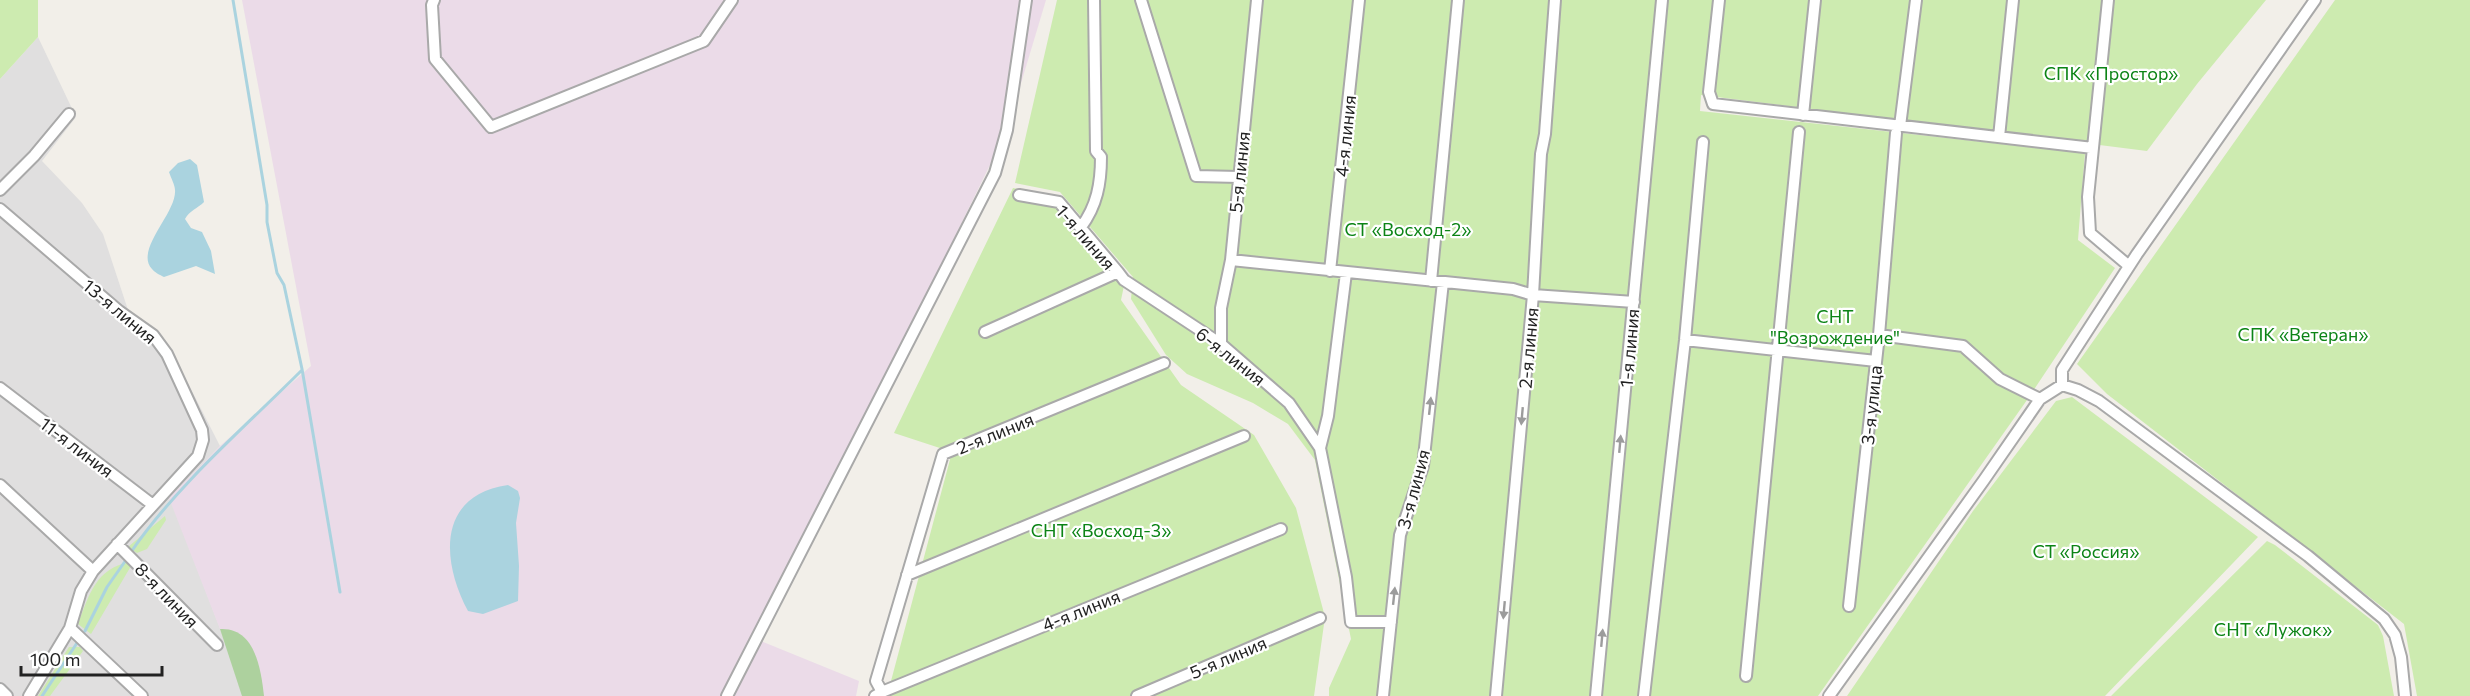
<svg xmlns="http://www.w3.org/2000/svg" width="2470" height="696" font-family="Commissioner,sans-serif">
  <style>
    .residential { fill: #e0dfdf }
    .industrial { fill: #ebdbe8 }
    .grass { fill: #cdebb0 }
    .forest { fill: #add19e }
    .water { fill: #aad3df }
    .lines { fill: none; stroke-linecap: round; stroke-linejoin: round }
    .stream { stroke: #aad3df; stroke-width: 3 }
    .minor-casing { stroke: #a9a9a9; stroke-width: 14 }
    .minor { stroke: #fff; stroke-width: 10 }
    .oneway { fill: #9c9c9c }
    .labels { text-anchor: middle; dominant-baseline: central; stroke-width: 4.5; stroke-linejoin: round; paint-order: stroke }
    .park-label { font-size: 18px; fill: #0c8416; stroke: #fff }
    .street-label { font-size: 18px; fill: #222; stroke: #fff }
  </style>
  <rect width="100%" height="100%" fill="#f2efe9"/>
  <path class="residential" d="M38,37l38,80 -34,44 40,42 21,31 25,76 32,24 10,14 50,98 -50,52 76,198h-246v-617z"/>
  <path class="industrial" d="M242,0h804l-39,130 -249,510 101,41 -3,15h-610l-77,-198 51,-52 91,-80z"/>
  <path class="grass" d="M0,0h38v37l-38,42z
    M1057,0h601l-63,696h-266v-8l22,-49 -36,-179 -27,-36 -35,-21 -66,-29 -21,-19 -35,-56 2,-22 -73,-85 -45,-9z
    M1665,0h601l-69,84 -50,67 -446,-56 -1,16 385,42 -7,87 37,28 -88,132 -209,296h-217z
    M2335,0h135v696h-53l-13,-72 -297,-230 -30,-30z
    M1013,188l49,10 64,78 -5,24 60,85 73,50 42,73 29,109 -11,79h-427l65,-244 -58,-19z
    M2072,397l186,140 -153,159h-258l126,-185 83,-110z
    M165,516l1,4 -19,29 -10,4 -9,-6z
    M2267,541l8,4 103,80 5,11 11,60h-283z
    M130,562l1,4 -40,68 -13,-10c11,-29 18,-56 52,-62z
    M69,647h11l3,4 -33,45h-12z"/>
  <path class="forest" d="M220,629c35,-2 41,40 44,67h-22z"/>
  <path class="water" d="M190,159l7,6 7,37c-6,6 -15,9 -19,17l6,9 11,4 9,19 4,23 -19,-8 -32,11c-4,-2 -10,-5 -12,-8 -18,-19 25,-56 23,-79 0,-5 -4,-12 -6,-18l9,-9z
    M508,485l10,6 2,7 -4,25 3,43 -1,35 -35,13 -15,-3c-27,-50 -31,-116 40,-126z"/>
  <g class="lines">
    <path class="stream" d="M233,0l34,205v17l10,51 7,12 18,84 38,223
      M131,552c46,-67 114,-125 171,-182
      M85,631l22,-44 19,-27
      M42,696l35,-53"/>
    <defs>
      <path id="minor" d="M434,0l-2,5 3,54 56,68 213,-86 28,-41
        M1141,0l55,176 43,1
        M1719,0l-10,92 4,12 380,44
        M2108,0l-20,197 2,36 39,33
        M1803,115l12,-115
        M1900,126l16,-126
        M1999,137l14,-137
        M0,190l34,-34 35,-42
        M0,209l119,102 34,24 14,19 35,76 1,10 -5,16 -105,115 -12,20 -11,37 -41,68
        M1081,227c16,-21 20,-44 20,-70l-5,-6 -2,-151
        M1231,260l282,29 20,6 101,7
        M1330,271l29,-271
        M1118,272l6,8 97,64 68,59 31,45
        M1346,273l-18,143 -8,32 26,129 5,45h40
        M1431,281l27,-281
        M985,332l133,-60 -59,-70 -40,-7
        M1879,335l84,11 37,33 40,20
        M1685,340l191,21
        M1221,344v-36l10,-48 26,-260
        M2062,385v-15l75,-116 178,-254
        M0,388l153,117
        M0,485l93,86
        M117,544l100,101
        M907,575l337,-139
        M1849,606l30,-271 17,-202
        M70,628l72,68
        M1746,676l53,-544
        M0,689l7,7
        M882,692l399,-163
        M727,696l268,-523 12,-43 19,-130
        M875,696l7,-4 -6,-11 67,-227 221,-91
        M1137,696l183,-78
        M1383,696l17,-161 23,-69 20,-184
        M1496,696l37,-401 8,-141 4,-20 10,-134
        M1596,696l66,-696
        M1644,696l41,-356 18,-198
        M1829,696l155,-216 56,-81 22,-14 16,5 21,11 209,155 76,63 11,16 6,22 4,39"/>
    </defs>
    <use href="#minor" class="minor-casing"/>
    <use href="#minor" class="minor"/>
  </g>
  <defs><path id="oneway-solid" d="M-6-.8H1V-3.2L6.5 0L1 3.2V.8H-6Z" transform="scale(1.5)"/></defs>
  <g class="oneway">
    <use href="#oneway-solid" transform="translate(1430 406) rotate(-84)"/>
    <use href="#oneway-solid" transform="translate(1522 416) rotate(95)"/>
    <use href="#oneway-solid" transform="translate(1620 444) rotate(-85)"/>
    <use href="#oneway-solid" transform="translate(1394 596) rotate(-84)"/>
    <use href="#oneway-solid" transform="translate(1504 610) rotate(95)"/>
    <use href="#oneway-solid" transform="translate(1602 638) rotate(-85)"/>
  </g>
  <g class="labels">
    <g class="park-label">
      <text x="2111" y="73">СПК «Простор»</text>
      <text x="1408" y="229">СТ «Восход-2»</text>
      <text x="1835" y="316">СНТ<tspan x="1835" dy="21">"Возрождение"</tspan></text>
      <text x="2303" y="334">СПК «Ветеран»</text>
      <text x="1101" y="530">СНТ «Восход-3»</text>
      <text x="2086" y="551">СТ «Россия»</text>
      <text x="2273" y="629">СНТ «Лужок»</text>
    </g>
    <g class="street-label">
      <text transform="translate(1345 136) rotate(-84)">4-я линия</text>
      <text transform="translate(1239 172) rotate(-84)">5-я линия</text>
      <text transform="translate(1086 237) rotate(49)">1-я линия</text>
      <text transform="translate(120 311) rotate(40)">13-я линия</text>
      <text transform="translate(1528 348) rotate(-85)">2-я линия</text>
      <text transform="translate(1629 348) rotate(-85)">1-я линия</text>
      <text transform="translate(1231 356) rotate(38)">6-я линия</text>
      <text transform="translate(1871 405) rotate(-84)">3-я улица</text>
      <text transform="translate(995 433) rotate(-22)">2-я линия</text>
      <text transform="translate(77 447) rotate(37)">11-я линия</text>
      <text transform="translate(1413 489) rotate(-75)">3-я линия</text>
      <text transform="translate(167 595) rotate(46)">8-я линия</text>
      <text transform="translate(1081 610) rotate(-22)">4-я линия</text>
      <text transform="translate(1228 657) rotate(-23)">5-я линия</text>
    </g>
  </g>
  <path d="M21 666v9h141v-9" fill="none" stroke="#222222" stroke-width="3"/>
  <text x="30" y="666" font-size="18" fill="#222222" stroke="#ffffff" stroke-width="4.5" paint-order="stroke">100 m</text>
</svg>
